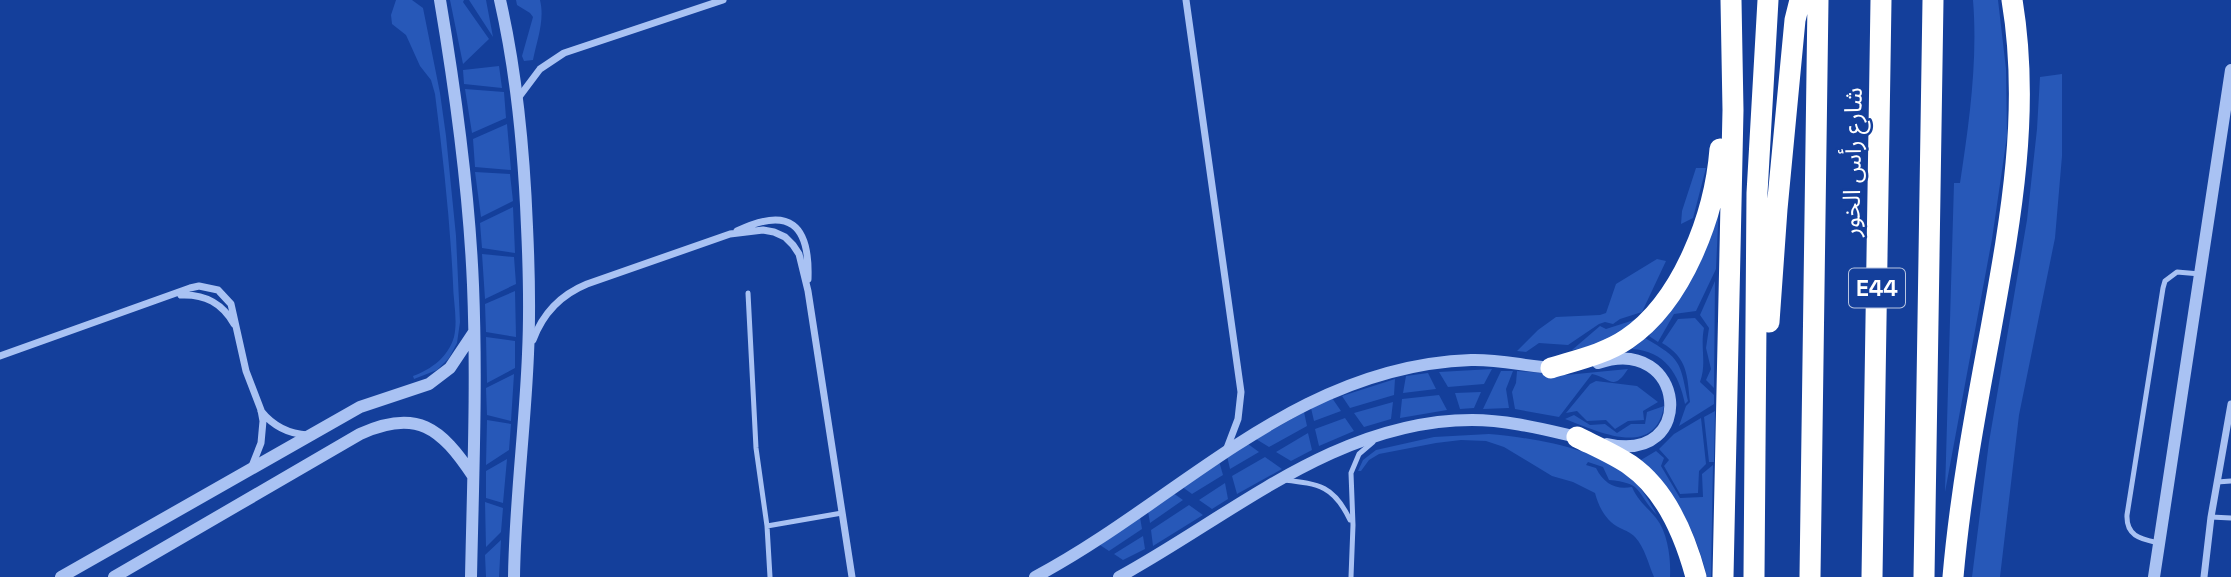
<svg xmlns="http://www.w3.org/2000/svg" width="2231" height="577" font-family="'Space Grotesk','Noto Sans Arabic',sans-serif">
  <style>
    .green { fill: #2758b8 }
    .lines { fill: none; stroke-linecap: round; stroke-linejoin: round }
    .service { stroke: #a9c2f3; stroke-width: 5 }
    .minor { stroke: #a9c2f3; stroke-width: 7 }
    .tertiary { stroke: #a9c2f3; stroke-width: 12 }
    .motorway { stroke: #fff; stroke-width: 21 }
    .labels { text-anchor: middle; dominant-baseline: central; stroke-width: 5; stroke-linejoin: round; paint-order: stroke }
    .shield { fill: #143f9b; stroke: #b8c5e1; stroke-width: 2 }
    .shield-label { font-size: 23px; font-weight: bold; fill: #fff }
    .street-label { font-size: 24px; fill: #fff; stroke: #143f9b }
  </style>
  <rect width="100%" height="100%" fill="#143f9b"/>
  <path class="green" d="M396,0h16l11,8 17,85 6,43 10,100 4,86 -3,21 -8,15 -12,12 -23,9 -1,-3c19,-7 35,-19 41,-39 4,-17 -1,-37 -1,-54 -3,-63 -10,-126 -18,-189l-4,-14 -11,-14 -14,-31 -14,-11 -1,-9z
    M450,0h14l-1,2 26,37 -26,25z
    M469,0h17l7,37z
    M516,0h24c5,20 -3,40 -7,60l-9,1 -2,-5 11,-39 -3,-4 -13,-8z
    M1973,0h25l8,69 1,67 -15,103 -47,253 9,-309h6c9,-59 18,-122 13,-183z
    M499,66l3,22 -38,-4 -1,-14z
    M2062,74v82l-7,82 -36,177 -19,162h-28l17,-135 38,-222 10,-91 3,-52z
    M465,89l39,3 2,26 -34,15z
    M507,124l4,46 -36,-3 -2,-28z
    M1696,168h10l-13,50 -12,6 1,-13z
    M475,172l35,2 3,27 -32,16z
    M1719,202l-3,67 -20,42 -22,3 -16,28 -9,-6 13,-17z
    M513,207l2,46 -33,-5 -2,-25z
    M482,254l32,3 2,27 -31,15z
    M1657,259l9,2 -24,51 -22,7 -7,5 -8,-2 -6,2 -31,21 -29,-2 -13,9 -9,-1 21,-21 18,-13 44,-2 6,-2 10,-29z
    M1715,281l-1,107 -8,-8 5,-11 -5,-21 3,-20 -9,-13z
    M515,291l1,46 -30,-5 -1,-28z
    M1695,318l9,10c-4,20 3,35 -4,54l14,13v9l-35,22 7,-20 4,-4c-3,-27 -2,-44 -28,-59l16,-24z
    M1637,319c-20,17 -39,27 -65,31l28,-24 6,3z
    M486,337l29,4v27l-28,15z
    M1645,338c36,21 35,23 43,63l-3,3c-6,-30 -20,-53 -53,-55z
    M1492,369l-8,15 -36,3 -9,-15z
    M1628,369c-15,23 -17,9 -36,5l-33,43 -44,-8 -3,-17 4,-9 1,-12 49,4z
    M1501,371h12l-7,18 3,19 -26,1z
    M1428,373l8,16 -33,4 3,-17z
    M514,374l-3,47 -24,-6 -1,-27z
    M1395,379l-1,16 -44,13 -8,-12z
    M1596,381l41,5 21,16 -15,9 1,9 -16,1 -13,8 -9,-9 -19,1 -10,-10 -11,2 24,-29z
    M1481,392l-7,16 -14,1 -5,-16z
    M1439,395l8,15 -47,8 2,-19z
    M1332,398l9,13 -27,10 -3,-13z
    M1393,402l-2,17 -27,8 -10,-14z
    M1664,406c-9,54 -67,25 -99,13l9,-4 16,10 15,-1 12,9 14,-9h14l2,-12z
    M1715,411l-1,51h-5l-5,-45z
    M1304,412l3,14 -38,21 -13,-8z
    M1345,418l9,13 -35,15 -4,-17z
    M1701,418l5,46 -7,7 -1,22 -18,1 -16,-28 5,-6 -10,-11 15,-15z
    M487,420l24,4 -2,26 -23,15z
    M1308,433l4,17 -21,11 -15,-9z
    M1489,434c46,4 108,14 143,45 11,10 17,23 25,36 -22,-23 -13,-32 -48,-35l-6,-13 -15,-5 -2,3 10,3c8,16 20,22 36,19 6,14 15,20 24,31 12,15 15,41 14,59h-16c-6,-14 -9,-29 -19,-40 -5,-5 -9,-6 -15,-9 -14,-7 -21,-20 -25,-35l-22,-11 -21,-6 -48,-29 -18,-6 -25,-1 -25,3 -57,11 -10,6 -8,11h-3l5,-11 13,-10 58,-13z
    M1248,444l11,8 -29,17 -3,-13z
    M1656,451l8,7 -3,8 19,32 23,-1 -1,-23 11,-9 -2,112h-4c-11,-45 -31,-86 -66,-117z
    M1265,457l17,12 -45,25 -5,-18z
    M507,459l-4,44 -17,-5v-27z
    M1219,461l4,14 -31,19 -11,-8z
    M1225,483l3,16 -16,10 -13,-9z
    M1173,493l10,7 -33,23 -2,-12z
    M485,502l18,6 -2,24 -15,15z
    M1189,505l14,10 -50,31 -2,-16z
    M1140,517l2,12 -33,22 -9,-6z
    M1143,536l2,13 -22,11 -9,-6z
    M501,540l-2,37h-13l-1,-22z"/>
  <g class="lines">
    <path class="service" d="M748,293l8,155 11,78 3,51
      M1284,480c36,4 50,6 66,40
      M2217,482l14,-1
      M2211,517l20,1
      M767,526l75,-13
      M2159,543c-17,-4 -33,-6 -32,-28l36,-227 2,-7 12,-9 23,2
      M1351,577l2,-52 -2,-52 8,-19 14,-12"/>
    <path class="minor" d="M1186,0l55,392 -3,27 -11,29
      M519,97l21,-28 24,-16 159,-53
      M737,231c52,-25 73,-7 71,48
      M181,295c24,-1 41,8 53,29
      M533,340c10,-27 27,-45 54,-56l143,-50 33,-4 11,2 11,5 8,8 6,9 9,37 44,286
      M0,356l190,-68 9,-2 19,4 13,14 15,67 15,39 2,11 -2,22 -9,23
      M261,411c12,15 27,23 47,24
      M2204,577l7,-60 20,-113"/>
    <path class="tertiary" d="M440,0c16,95 29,189 33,285 4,97 0,195 -2,292
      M500,0c17,74 24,151 27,227 2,42 3,85 1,127 -3,75 -13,148 -14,223
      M1598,363c88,-30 101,102 9,81
      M61,577l299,-170 69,-23 21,-16 24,-36
      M114,577l246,-143c57,-26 81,-6 113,42
      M1035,577c145,-77 260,-211 436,-217 29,-1 57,7 85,8
      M1119,577c112,-61 218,-157 353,-157 37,0 74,10 110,18
      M2154,577l77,-507"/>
    <path class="motorway" d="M1769,322l8,-113 18,-189 5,-20
      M1551,368c26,-8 54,-14 76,-29 56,-38 88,-125 93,-190
      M1577,437c18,9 37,17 53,28 36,25 55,71 66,112
      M1723,577l10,-467 -2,-110
      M1754,577l3,-384 11,-193
      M1810,577l8,-577
      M1872,577l9,-577
      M1924,577l9,-577
      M1953,577c7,-81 22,-163 37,-243 20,-111 41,-221 22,-334"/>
  </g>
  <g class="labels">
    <rect class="shield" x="1849" y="268.5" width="56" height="39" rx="5"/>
    <g class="shield-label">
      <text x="1877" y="288">E44</text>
    </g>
    <g class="street-label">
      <text transform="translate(1852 162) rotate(-89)">شارع رأس الخور</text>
    </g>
  </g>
</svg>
